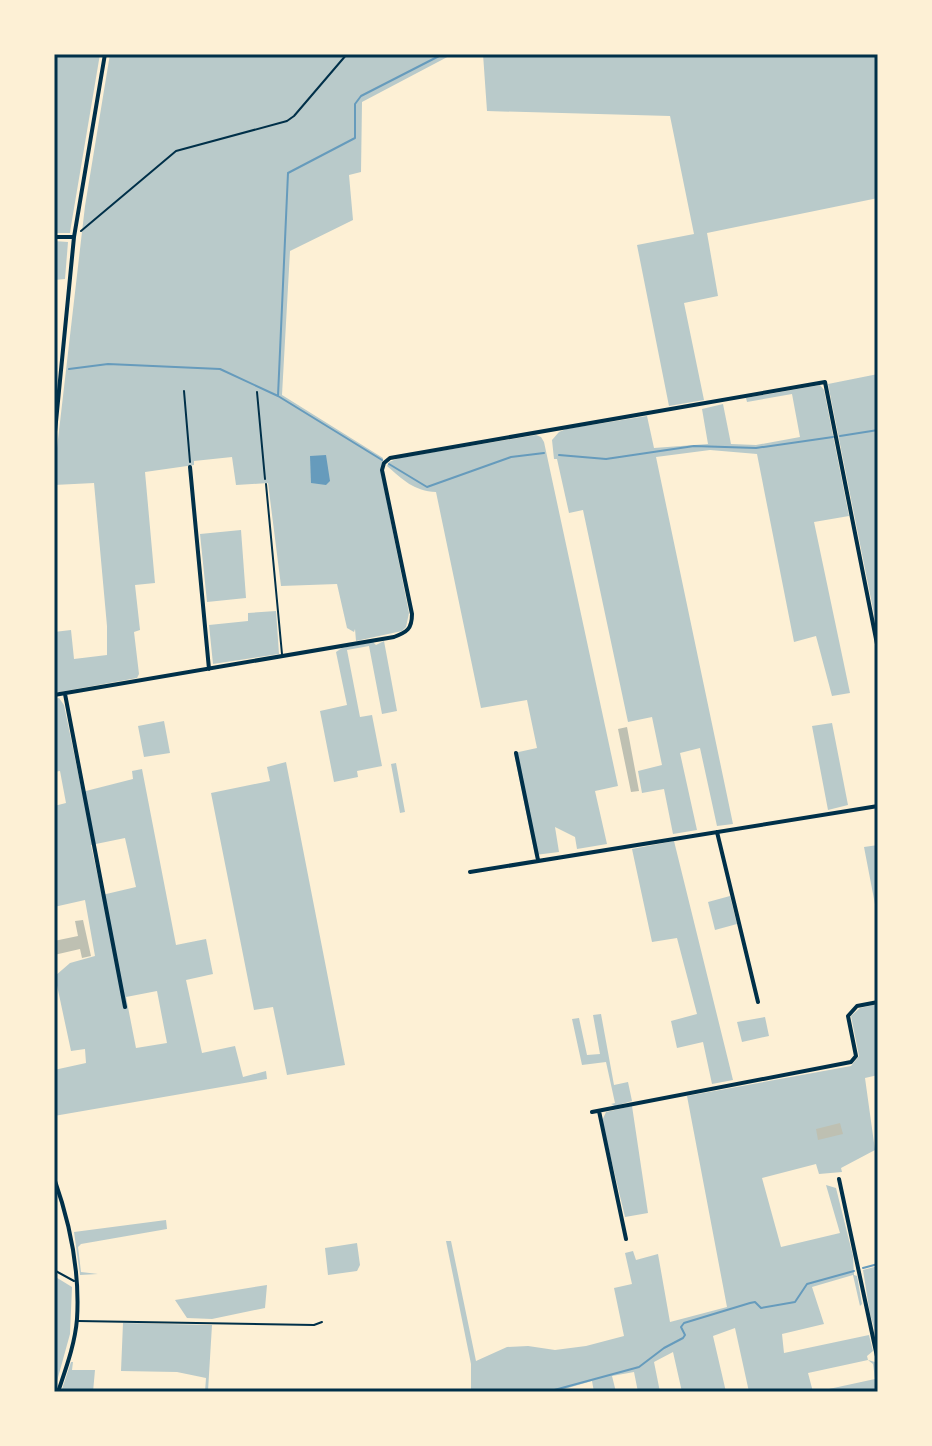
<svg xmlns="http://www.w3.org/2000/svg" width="932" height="1446" font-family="'Space Grotesk',sans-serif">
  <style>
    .green { fill: #b9caca; fill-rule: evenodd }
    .water { fill: #669bbc }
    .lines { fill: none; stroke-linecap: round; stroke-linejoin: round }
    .stream { stroke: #669bbc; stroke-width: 2 }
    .building { fill: #bec0b2 }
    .path { stroke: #003049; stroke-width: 2 }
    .service { stroke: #003049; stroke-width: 2 }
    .minor { stroke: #003049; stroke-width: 4 }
    .neatline { fill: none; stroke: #003049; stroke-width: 3 }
  </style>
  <rect width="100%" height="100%" fill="#fdf0d5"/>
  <path class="green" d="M54,54h46l-29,172 -1,7h-16z
    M110,54h343l-91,48 -1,70 -12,3 4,45 -63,31 -8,144 101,63 -2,14 28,141 -3,14 -4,4 -46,10 -1,-12 -1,3 -7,-4 -10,-44 -56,2 -13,-103 -32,2 -4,-28 -38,4v4l-49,7 10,111 -20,2 5,45 -6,2 5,42 -2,4 -83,15v-61l17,-2 3,29 33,-4v-29l-13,-143 -40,2v-11l31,-268z
    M483,54h395v144l-171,35 11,63 -34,7 20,97 -35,6 -32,-161 57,-11 -24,-118 -183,-5z
    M54,241l14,1 -3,37 -11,1z
    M878,374v260l-50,-250z
    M820,385l4,5 25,126 -35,6 36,171 -18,3 -16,-60 -22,6 -37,-188 -47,-4 -54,7 77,367 -16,2 -17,-78 -20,5 17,77 -24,4 -9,-45 -22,4 -4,-22 24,-6 -10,-48 -24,5 -45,-212 -14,3 -12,-54h-3l-2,-19 7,-8 7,-3 81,-13 7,32 54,-4 -6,-35 21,-5 8,40 25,1 44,-8 -8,-43 -45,8 -1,-4z
    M536,435l5,2 3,5 74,344 -23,5 12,53 -30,5 -2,-12 -20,-10 4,25 -24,3 -21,-102 23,-5 -10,-48 -46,8 -45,-216c-22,-1 -33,-12 -49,-26l2,-4 10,-4z
    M241,530l5,68 -39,4 -7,-68z
    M276,611l3,43 -66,10 -4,-39 39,-4v-8z
    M384,641l13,70 -15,3 -13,-68 -22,4 13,67 12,-2 10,51 -25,5 1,6 -24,5 -14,-71 27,-6 -11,-53 6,-4 31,-6 3,3z
    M59,698l5,7 18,87 51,-13 -1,-8 10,-2 34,176 30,-6 7,35 -27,6 16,73 33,-7 8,31 23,-6 1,8 -213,37v-46l32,-7 -1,-14 -14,2 -16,-75 15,-13 25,-7 -10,-56 -31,7v-101l12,-3 -6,-32 -6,1v-73zM125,838l11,49 -34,8 -11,-50zM157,991l10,52 -31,5 -10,-51z
    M164,721l6,32 -26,4 -6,-31z
    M832,723l16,82 -20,5 -16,-84z
    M286,762l59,303 -58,10 -14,-68 -19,3 -43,-217 59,-12 -3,-14z
    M396,763l9,49 -5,1 -9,-49z
    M674,841l59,239 -21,4 -9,-42 -26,6 -6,-27 26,-7 -20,-76 -25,4 -20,-93z
    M878,845v75l-14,-73z
    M730,896l7,28 -22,6 -7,-28z
    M878,1004v71l-13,3 10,72 -34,18 1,4 -23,2 -3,-10 -54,14 19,69 59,-14 -14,-48 10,3 17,68 1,19 3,1 5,28 -2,2 -7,-31 -41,12 12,37 -42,10 2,19 85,-18 4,16 -6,5 1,4 7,2 3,30h-63l60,-13 -2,-15 -5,-4 -60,13 5,19h-64l-14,-64 -22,8 13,56h-44l-9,-40 -19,10 6,30h-22l-4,-20 -22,4 4,16h-22l-2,-11 -38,11h-86l3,-1v-27l-25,-123h5l25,120 31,-14 21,-1 27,4 31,-4 38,-10 -10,-48 18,-4 -7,-31 8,-2 3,9 22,-6 12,68 57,-15 -40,-211 164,-30 8,-10 -8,-40 9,-8z
    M601,1014l13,71 14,-3 4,19 -17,5 -4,-2 4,-1 -9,-41 -24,3 -10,-46 7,-1 8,37 13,-1 -7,-39z
    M765,1017l4,19 -27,6 -5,-20z
    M632,1106l16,107 -23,4 -23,-96 4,-9z
    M166,1220l1,9 -86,15 -3,3 3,25 17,2 -18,1 -6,-43z
    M357,1243l3,22 -3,6 -29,4 -3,-27z
    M878,1266v75l-8,-27 -7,-44z
    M54,1276l18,11 -2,47 -16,58z
    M267,1285l-2,23 -53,11 -25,-1 -12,-18z
    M123,1323l89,2 -4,66 3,1h-6l1,-14 -29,-6 -56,-1z
    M71,1362h2l-1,8h23l-2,22h-32z"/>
  <path class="water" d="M326,455l4,26 -4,4 -15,-2 -1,-27z"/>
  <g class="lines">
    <path class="stream" d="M69,369l39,-5 112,5 58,27 104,64
      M54,372l2,-1
      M278,396l10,-223 67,-35v-34l6,-8 82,-42
      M840,436l38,-6
      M559,455l47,4 88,-13 62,2 77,-11
      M389,464l38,23 84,-30 33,-4
      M863,1268l15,-4
      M547,1392l92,-25 25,-19 19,-10 2,-3 -4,-8 3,-4 66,-20 5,-1 6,6 34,-6 12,-18 47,-13"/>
  </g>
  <path class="building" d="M627,727l12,64 -8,1 -13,-63z
    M83,920l8,36 -9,2 -2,-9 -26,6v-14l24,-5 -3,-15z
    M840,1123l3,11 -25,6 -2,-11z"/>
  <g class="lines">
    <path class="path" d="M81,231l95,-80 111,-30 7,-5 53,-62
      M184,391l6,71
      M257,392l8,87"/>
    <path class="service" d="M266,484l16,170
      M54,1270l20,11
      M78,1321l236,4 8,-3"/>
    <path class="minor" d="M54,237h20
      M54,442l20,-205 31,-183
      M190,467l19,202
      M65,694l60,313
      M54,695l340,-58c13,-5 18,-8 18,-23l-30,-144 2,-7 6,-5 435,-76 53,267
      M516,753l22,107
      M717,832l41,170
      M470,872l408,-66
      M599,1111l27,128
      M592,1112l259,-50 5,-6 -8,-40 9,-10 21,-4
      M54,1178c16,45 26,93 23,141 -2,25 -11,49 -19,73
      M839,1179l39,182"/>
  </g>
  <rect width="932" height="1446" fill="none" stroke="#fdf0d5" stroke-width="112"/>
  <rect x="56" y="56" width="820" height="1334" class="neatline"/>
</svg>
